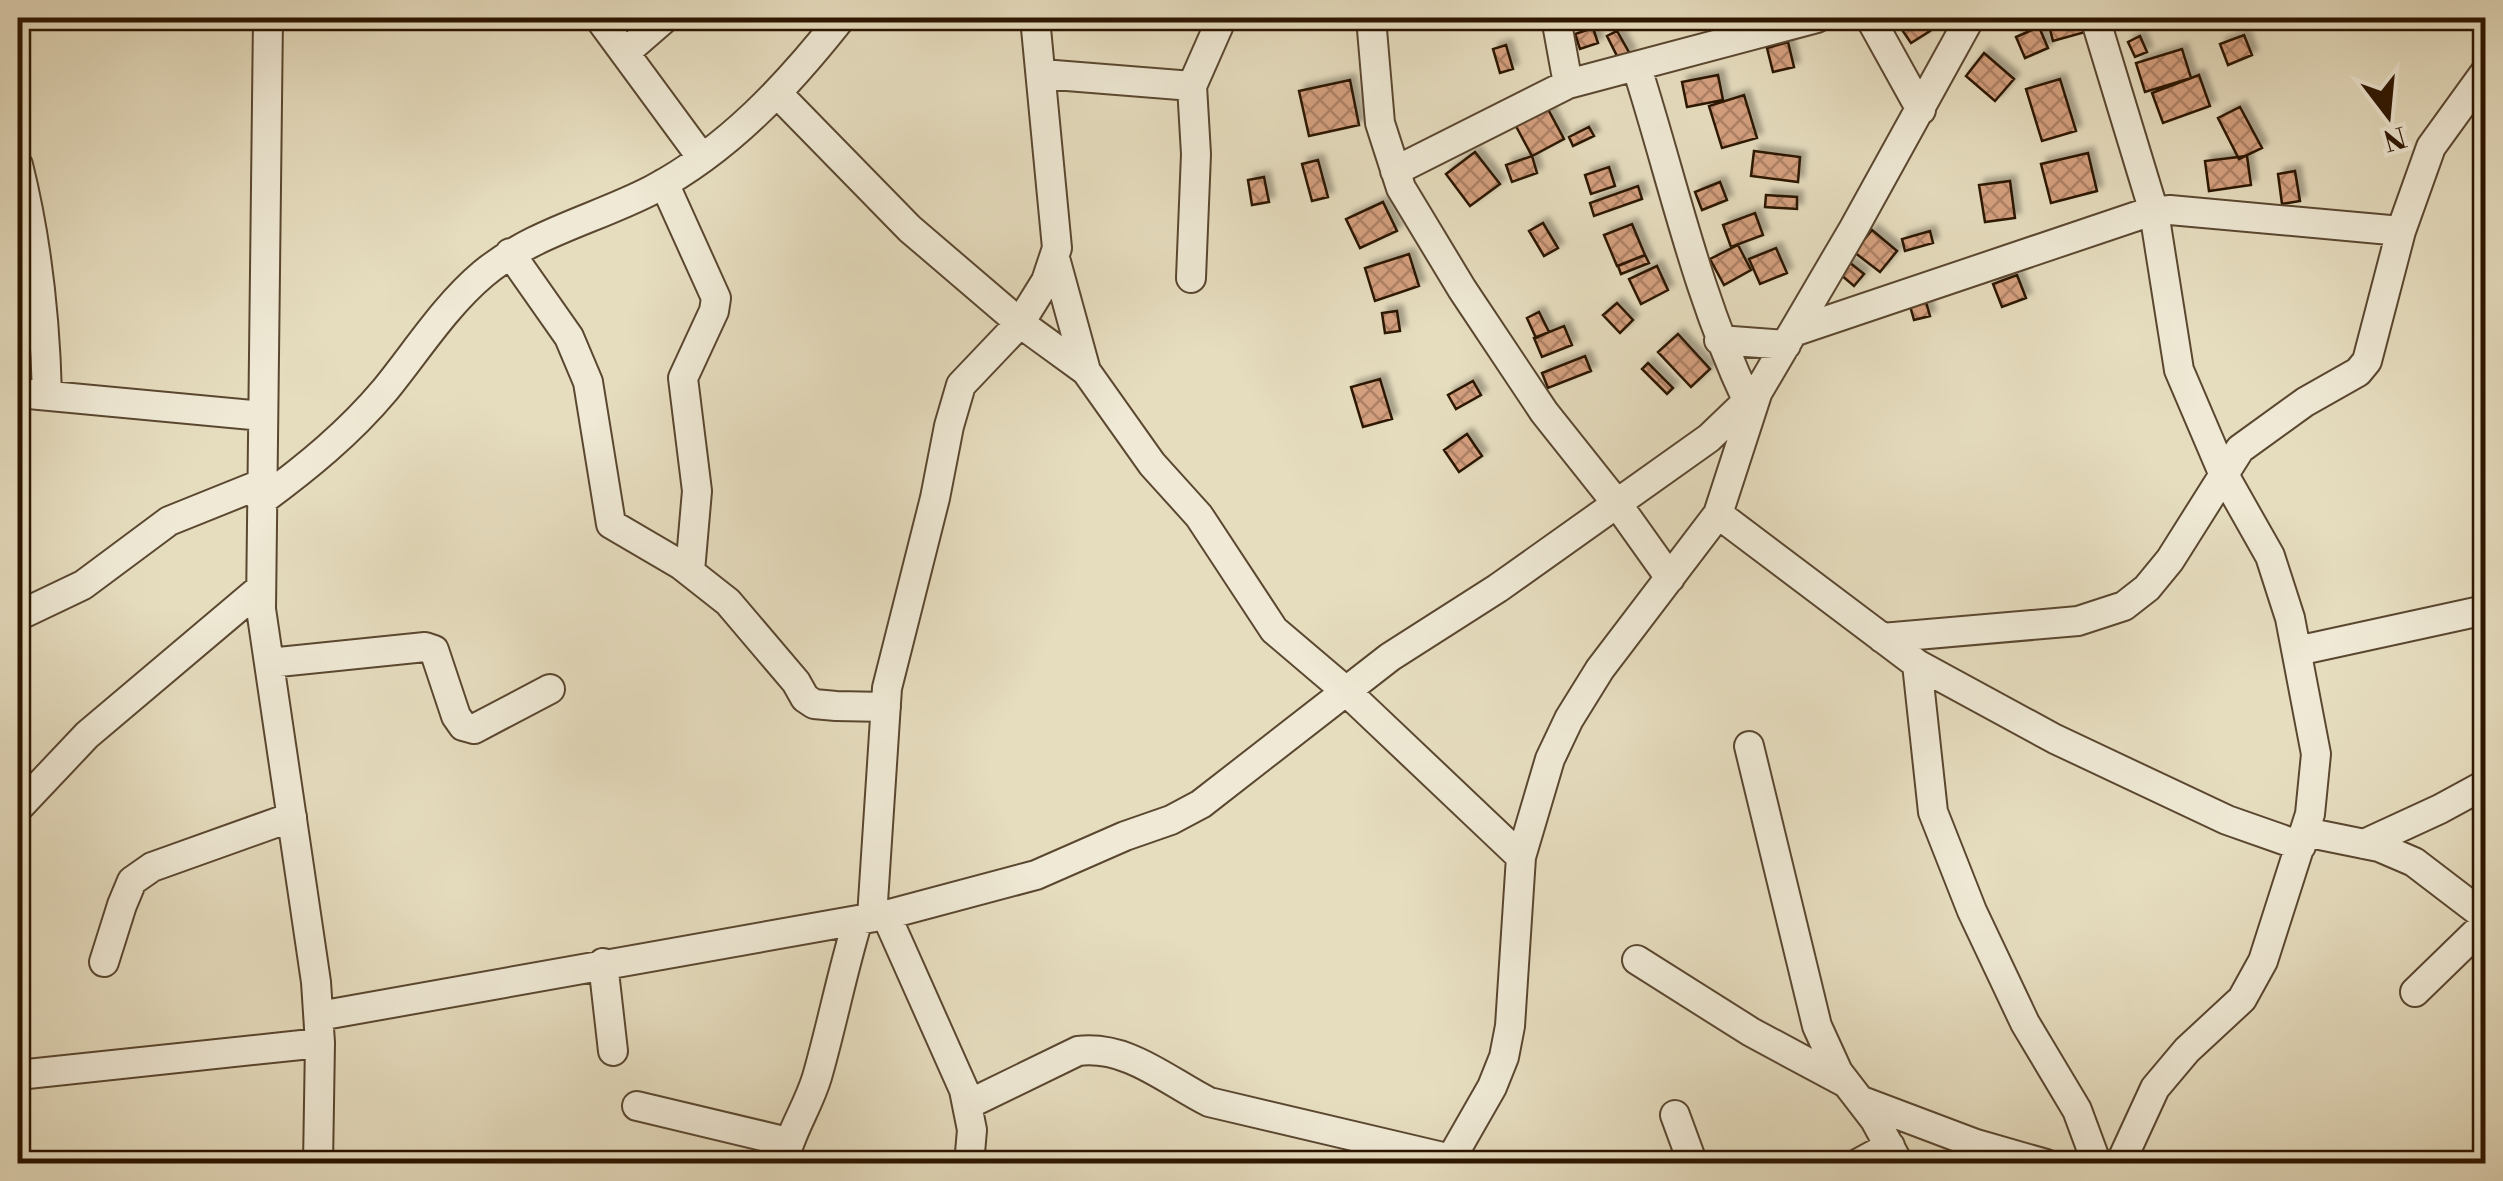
<svg xmlns="http://www.w3.org/2000/svg" width="2503" height="1181" font-family="'Libre Bodoni',serif">
  <style>
    .building { fill: url(#building-cross-hatch); stroke: #2c1500; stroke-width: 2.5; filter: url(#shadow) }
    .lines { fill: none; stroke-linecap: round; stroke-linejoin: round }
    .minor-casing { stroke: #5a4730; stroke-width: 32 }
    .minor { stroke: #efe9d5; stroke-width: 28 }
  </style>
  <defs>
    <pattern id="building-cross-hatch" width="8" height="8" patternUnits="userSpaceOnUse" patternTransform="scale(2.5)"><rect width="8" height="8" fill="#d5a07f"/><path d="M0 0l8 8M0 8l8-8" fill="none" stroke="#ad8166"/></pattern>
    <filter id="shadow"><feDropShadow dx="5.5" dy="-5.5" stdDeviation="2.5" flood-color="#0004"/></filter>
  </defs>
  <rect width="100%" height="100%" fill="#e6ddbf"/>
  <filter id="stains"><feTurbulence type="fractalNoise" baseFrequency=".002" numOctaves="4"/><feColorMatrix values="0 0 0 0 .2 0 0 0 0 .09 0 0 0 0 .02 0 0 0 .5 -.17"/></filter>
  <radialGradient id="worn" r=".72"><stop offset=".6" stop-color="#630" stop-opacity="0"/><stop offset="1" stop-color="#630" stop-opacity=".3"/></radialGradient>
  <path class="building" d="M1894,18h28l8,13 -19,12z
    M2047,18h38l4,13 -36,10z
    M2039,27l9,21 -23,10 -9,-21z
    M1593,28l5,15 -18,6 -5,-15z
    M1617,31l13,23 -11,6 -12,-24z
    M2244,35l8,20 -24,10 -8,-21z
    M2140,36l7,16 -12,5 -7,-15z
    M1788,42l6,25 -21,5 -6,-24z
    M1506,45l7,24 -13,4 -7,-24z
    M2182,49l9,29 -46,14 -9,-29z
    M1984,53l30,26 -19,22 -29,-25z
    M1718,75l5,25 -36,7 -5,-25z
    M2199,75l11,31 -47,17 -11,-30z
    M2060,79l16,52 -34,10 -16,-52z
    M1350,80l9,45 -50,11 -10,-45z
    M1744,95l13,43 -35,10 -13,-42z
    M1542,98l22,41 -32,17 -22,-41z
    M2240,107l22,41 -23,11 -21,-41z
    M1589,127l5,9 -21,10 -4,-9z
    M1754,151l46,6 -2,25 -47,-6z
    M1475,152l25,32 -30,22 -24,-32z
    M2088,153l9,38 -46,12 -10,-39z
    M1532,156l5,17 -25,9 -6,-17z
    M2247,156l4,29 -42,6 -4,-30z
    M1318,160l10,37 -16,4 -10,-37z
    M1609,167l6,19 -24,8 -6,-19z
    M2295,171l5,30 -18,3 -4,-30z
    M1264,177l5,25 -17,3 -4,-25z
    M2010,181l5,37 -30,4 -6,-37z
    M1720,182l7,18 -25,10 -7,-18z
    M1638,186l4,13 -48,17 -4,-13z
    M1766,195l31,2v12l-32,-2z
    M1383,202l14,29 -37,17 -14,-29z
    M1755,213l8,22 -32,12 -8,-22z
    M1543,223l15,25 -14,8 -15,-25z
    M1632,224l13,31 -28,11 -13,-31z
    M1872,230l25,21 -17,21 -26,-20z
    M1930,231l3,12 -28,8 -3,-12z
    M1738,245l13,25 -27,15 -14,-26z
    M1776,248l11,25 -27,11 -11,-25z
    M1409,254l10,32 -44,15 -10,-33z
    M1645,255l4,8 -28,11 -3,-8z
    M1849,262l15,12 -10,12 -14,-12z
    M1657,266l11,24 -27,14 -12,-25z
    M2017,275l9,23 -24,9 -9,-23z
    M1926,302l4,14 -16,4 -4,-14z
    M1617,303l16,17 -13,13 -17,-18z
    M1397,311l3,20 -15,2 -3,-20z
    M1539,312l10,20 -13,6 -9,-20z
    M1564,326l8,19 -30,12 -8,-19z
    M1678,334l32,35 -19,18 -33,-35z
    M1585,356l6,15 -43,17 -6,-15z
    M1648,363l25,25 -6,6 -25,-25z
    M1380,379l12,40 -29,8 -12,-40z
    M1473,381l8,14 -25,14 -8,-14z
    M1467,434l15,22 -23,16 -15,-22z"/>
  <g class="lines">
    <defs>
      <path id="minor" d="M268,18l-7,591 55,373 4,61 -2,121
        M599,18l103,140
        M1371,18l9,105 21,65 61,101 82,123 74,93 52,73
        M1556,18l12,66
        M1870,18l51,92
        M2095,18l59,194 25,158 44,103 47,83 20,62 26,136 -6,60 -47,147 -21,38 -55,51 -32,38 -35,76
        M627,51l38,-33
        M1637,68c36,113 59,224 110,332
        M1042,74l150,12
        M777,93l133,136 110,94 66,48 66,93 47,52 75,114 73,62 174,165
        M18,165c19,76 27,151 29,229
        M1395,171l173,-87 249,-66
        M664,183l52,115 -2,13 -31,67 14,113 -7,80
        M510,253l59,84 19,45 23,142 70,41 47,37 68,80 9,16 9,6 22,2 50,1
        M1055,258l31,113
        M1191,278l5,-124 -4,-68 30,-68
        M1793,332l353,-119 24,-3 231,21
        M1719,340l67,5
        M18,393l244,23
        M261,501c45,-33 88,-68 124,-111 31,-38 60,-84 98,-116 49,-41 113,-55 169,-84 77,-41 136,-105 189,-172
        M1718,514l199,150 138,75 172,81 74,26
        M18,616l65,-31 86,-64 92,-37
        M1882,638l196,-17 46,-15 23,-18 23,-28 70,-111 65,-47 53,-30 9,-11 34,-130 30,-84 55,-76
        M2297,651l179,-39
        M269,663l156,-16 9,3 22,66 7,10 11,3 76,-40
        M1917,664l16,148 39,99 53,112 52,87 20,54
        M1749,746l68,280 21,46 37,48 24,44
        M18,808l69,-73 174,-147
        M2305,832l74,15 35,15 72,55
        M2364,844l76,-35 46,-25
        M886,915l78,175 8,40 -3,34
        M872,917l15,-229 48,-190 14,-72 12,-41 59,-62 26,-42 11,-33 -22,-230
        M1637,960l114,72 93,50
        M104,962l18,-57 10,-24 20,-14 140,-50
        M603,963l10,88
        M2415,992l71,-69
        M319,1016l567,-101 150,-40 89,-39 46,-16 30,-16 189,-147 108,-69 211,-150 50,-48 95,-162 116,-210
        M18,1075l302,-32
        M1862,1101l114,43 70,20
        M969,1104l109,-53c50,-6 89,30 131,51l242,57
        M637,1106l151,36
        M1675,1115l18,49
        M783,1164c7,-32 25,-57 34,-87 15,-52 25,-105 41,-157
        M1448,1164l44,-77 12,-30 6,-31 11,-169 29,-98 19,-40 31,-50 118,-155 40,-123
        M1857,1164l33,-18"/>
    </defs>
    <use href="#minor" class="minor-casing"/>
    <use href="#minor" class="minor"/>
  </g>
  <rect width="2503" height="1181" fill="none" stroke="#e6ddbf" stroke-width="60"/>
  <rect x="20" y="20" width="2463" height="1141" fill="none" stroke="#2c1500" stroke-width="5"/>
  <rect x="30" y="30" width="2443" height="1121" fill="none" stroke="#2c1500" stroke-width="2.5"/>
  <g transform="translate(2388 115) rotate(164)" stroke="#efe9d5" stroke-width="8" paint-order="stroke">
  <path d="M0-8L18 38L0 25L-18 38Z" fill="#2c1500"/>
  <text y="-15" font-size="28" font-weight="bold" text-anchor="middle" fill="#2c1500">N</text>
  </g>
  <rect width="100%" height="100%" filter="url(#stains)"/>
  <rect width="100%" height="100%" fill="url(#worn)"/>
</svg>
